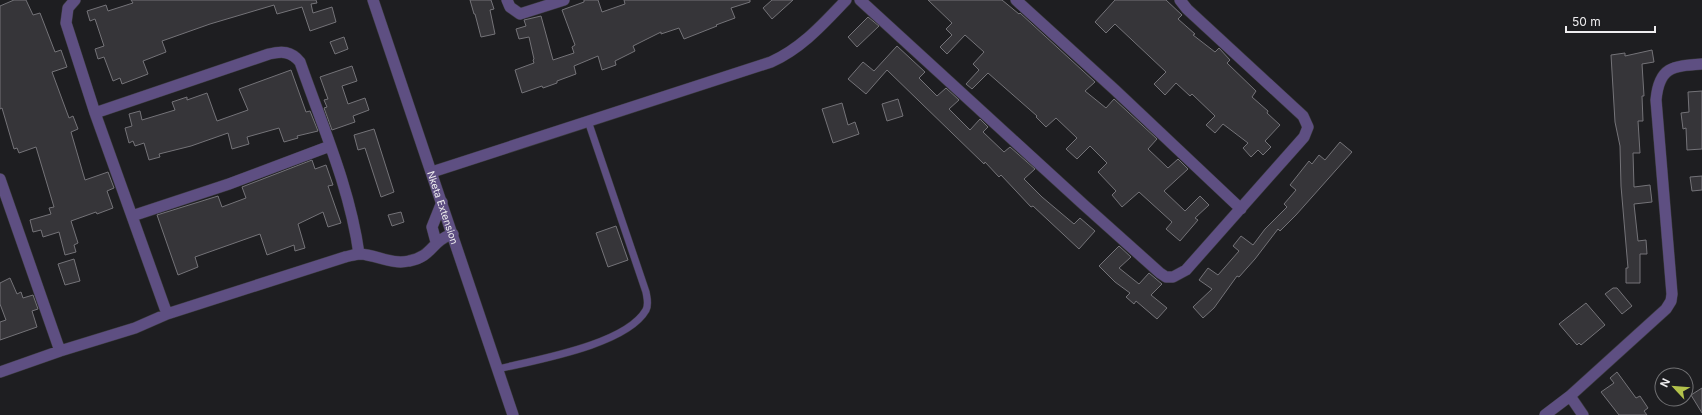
<svg xmlns="http://www.w3.org/2000/svg" width="1702" height="415" font-family="Inter,sans-serif">
  <style>
    .building { fill: #363539; stroke: #747378 }
    .lines { fill: none; stroke-linecap: round; stroke-linejoin: round }
    .service-casing { stroke: #3b3b3e; stroke-width: 8 }
    .minor-casing { stroke: #3b3b3e; stroke-width: 12 }
    .tertiary-casing { stroke: #3b3b3e; stroke-width: 12 }
    .service { stroke: #5e4f82; stroke-width: 7 }
    .minor { stroke: #5e4f82; stroke-width: 11 }
    .tertiary { stroke: #5e4f82; stroke-width: 11 }
    .labels { text-anchor: middle; dominant-baseline: central; stroke-width: 3.5; stroke-linejoin: round; paint-order: stroke }
    .street-label { font-size: 10px; fill: #eeedef; stroke: #1e1e21 }
  </style>
  <rect width="100%" height="100%" fill="#1e1e21"/>
  <path class="building" d="M14,0h12l7,15 7,-2 15,39 6,-2 6,17 -15,5 17,46 4,-2 5,13 -7,3 14,48 23,-8 6,16 -7,3 6,17 -16,6 -1,-2 -25,9 7,22 -4,2 2,7 -11,3 -6,-23 -16,5 -2,-7 -8,2 -3,-12 21,-6 -2,-6 5,-1 -18,-60 -17,6 -2,-5 -3,1 -12,-41 -2,1v-103z
    M131,0h185l1,3 -6,1 2,9 19,-6 4,15 -26,9 -8,-24 -25,7 -3,-9 -64,19 -48,17 4,11 -23,9 5,13 -26,10 -2,-6 -7,3 -9,-24 -6,2 -3,-10 9,-3 -9,-27 -5,2 -3,-10 19,-6 2,6 25,-8z
    M470,0h21l3,9 -4,1 5,24 -14,3 -6,-23h-1z
    M584,0h14l4,12 23,-8 -1,-4h126v2l-19,6 4,10 -19,7 1,1 -33,13 -5,-11 -18,6v-2l-28,14 2,5 -20,10 1,4 -14,5 -4,-14 -24,10 2,8 -19,7v2l-14,5 -1,-2 -20,7 -7,-23 19,-7 -1,-3 1,-1 -5,-22 -10,2 -3,-10 10,-3 -2,-6 17,-4 12,44 21,-7 -2,-6 3,-2 -13,-35 22,-8z
    M772,0h21l-21,19 -9,-11z
    M928,0h74l17,14 1,-1 75,69 -10,9 21,17 8,-9 43,40 -9,10 20,19 10,-9 10,10 -24,22 21,20 15,-15 9,9 -14,13 3,2 -18,21 -14,-12 6,-7 -33,-30 -17,15 -10,-12 4,-4 -18,-19 9,-9 -17,-17 -13,13 -11,-10 11,-11 -21,-20 -10,9 -10,-10 1,-1 -49,-43 -16,16 -6,-5 13,-14 -6,-6 11,-12 -19,-17 -18,19 -7,-7 12,-12 -6,-6 6,-6z
    M1115,0h51l16,15 -4,4 17,15 -2,1 22,17 4,-4 11,12 -3,3 29,28 -4,6 16,14 -1,2 13,12 -15,16 6,6 -8,8 -5,-5 -7,7 -8,-9 5,-5 -25,-19 -8,9 -9,-8 9,-9 -23,-22 -2,2 -14,-13 -11,12 -11,-11 12,-12 -51,-48 -9,9 -11,-11z
    M868,17l11,9 -22,21 -9,-10z
    M344,37l4,12 -13,5 -5,-12z
    M897,46l28,26 -6,6 18,18 9,-8 13,12 -10,9 21,21 10,-11 8,8 -5,5 21,20 6,-5 25,22 -11,10 18,18 32,27 6,-6 15,13 -16,18 -46,-43 -2,1 -30,-32 -2,2 -14,-15 -1,2 -97,-94 -21,24 -18,-15 15,-17 11,9z
    M1652,50l2,12 -12,2 2,32h-2l1,25h-5l2,32h-7l1,34 16,-2 2,17 -18,2 4,37 8,-1 1,14h-7v29h-14v-15h2l-7,-82 -1,-40 -5,-24 -4,-67 14,-2v3z
    M352,66l5,15 -15,5 6,18 17,-6 4,12 -16,6 2,6 -23,8 -8,-22 3,-1 -3,-7 4,-1 -8,-22z
    M291,70l15,42 4,-1 8,20 -21,5 1,2 -14,4 -5,-14 -32,9 2,7 -17,5 -4,-16 -37,13 -32,8 1,3 -11,3 -5,-17 -9,3 -2,-5 -4,2 -4,-15 7,-2 -3,-12 11,-3 2,9 33,-10 -3,-8 15,-5v3l20,-7 10,28 31,-11 -9,-21z
    M1702,91v58l-15,1 -1,-22 -3,1 -2,-16 8,-1 -1,-20z
    M898,99l5,17 -16,5 -5,-17z
    M842,103l6,22 7,-3 4,12 -26,9 -11,-34z
    M374,129l20,63 -13,5 -16,-49 -7,2 -4,-15z
    M1340,142l12,10 -56,63 -16,16 -2,-2 -23,30 -16,18 -2,-1 -23,32 -11,10 -10,-11 19,-18 -13,-9 9,-12 10,7 21,-24 -6,-5 8,-10 12,9 12,-16 22,-22 -3,-3 12,-14 -6,-5 19,-24 3,3 7,-9 6,5z
    M312,160l3,9 11,-4 7,20 -5,1 13,37 -13,4 -5,-15 -25,12 7,24 -10,3 -1,-6 -27,10 -7,-21 -65,23 3,10 -20,8 -21,-60 61,-19 4,11 24,-9 -4,-11z
    M1702,176v14l-10,1 -2,-14z
    M401,212l3,10 -12,4 -4,-11z
    M616,226l12,34 -20,7 -12,-34z
    M1119,246l12,11 -12,11 20,16 10,-11 13,11 -11,11 16,13 -10,11 -21,-18 -2,3 -8,-7 4,-4 -15,-11 -16,-16z
    M74,259l6,22 -15,4 -7,-21z
    M10,278l7,16 4,-2 2,6 10,-3 5,14 -6,2 5,16 -37,13v-18l6,-2 -6,-16v-21z
    M1613,288h4l15,18 -10,8 -17,-20z
    M1586,303l19,22 -24,20 -2,-2 -2,2 -18,-21z
    M1617,372l19,26 4,-2 8,12 -4,3 3,4h-28l-18,-23 13,-9 -4,-5z
    M1702,388v25l-11,-18z"/>
  <g class="lines">
    <defs>
      <path id="service" d="M498,369c37,-9 128,-24 148,-59 3,-6 1,-12 0,-18l-58,-171"/>
      <path id="minor" d="M75,0l-7,8 -2,15 29,90 72,201
        M507,0l3,7 10,7 44,-14
        M860,0l224,205 76,68 6,4h7l13,-7 118,-133 4,-10 -5,-11 -116,-107 -7,-9
        M1016,0l99,90 126,119
        M95,113l174,-59c13,-3 22,-3 31,8 22,63 50,126 59,192
        M0,179l60,172
        M132,216l97,-32 101,-38
        M436,242l-4,-15 10,-25
        M0,372l60,-21 75,-23 32,-14 178,-57c5,-1 11,-3 15,-3 17,1 32,11 49,7 25,-5 21,-20 44,-27
        M1570,396l13,19
        M1545,415l25,-19 96,-87 5,-8 1,-7 -16,-194c3,-33 16,-34 46,-36"/>
      <g id="tertiary">
        <path id="s1" d="M373,0l140,415"/>
        <path d="M432,172l339,-110c31,-14 52,-38 75,-62"/>
      </g>
    </defs>
    <use href="#service" class="service-casing"/>
    <use href="#minor" class="minor-casing"/>
    <use href="#tertiary" class="tertiary-casing"/>
    <use href="#service" class="service"/>
    <use href="#minor" class="minor"/>
    <use href="#tertiary" class="tertiary"/>
  </g>
  <g class="labels">
    <g class="street-label">
      <text stroke="none"><textPath href="#s1" startOffset="219">Nketa Extension</textPath></text>
    </g>
  </g>
  <g transform="translate(1674 387) rotate(296)"><circle r="19" fill="#1e1e21" stroke="#717173"/>
  <path d="M0-3L7 15L0 10L-7 15Z" fill="#b3c24b"/>
  <text y="-6" font-size="11" font-weight="bold" text-anchor="middle" fill="#eeedef">N</text>
  </g>
  <path d="M1566 26v6h89v-6" fill="none" stroke="#eeedef" stroke-width="2"/>
  <text x="1572" y="26" font-size="12" fill="#eeedef" stroke="#1e1e21" stroke-width="3" paint-order="stroke">50 m</text>
</svg>
